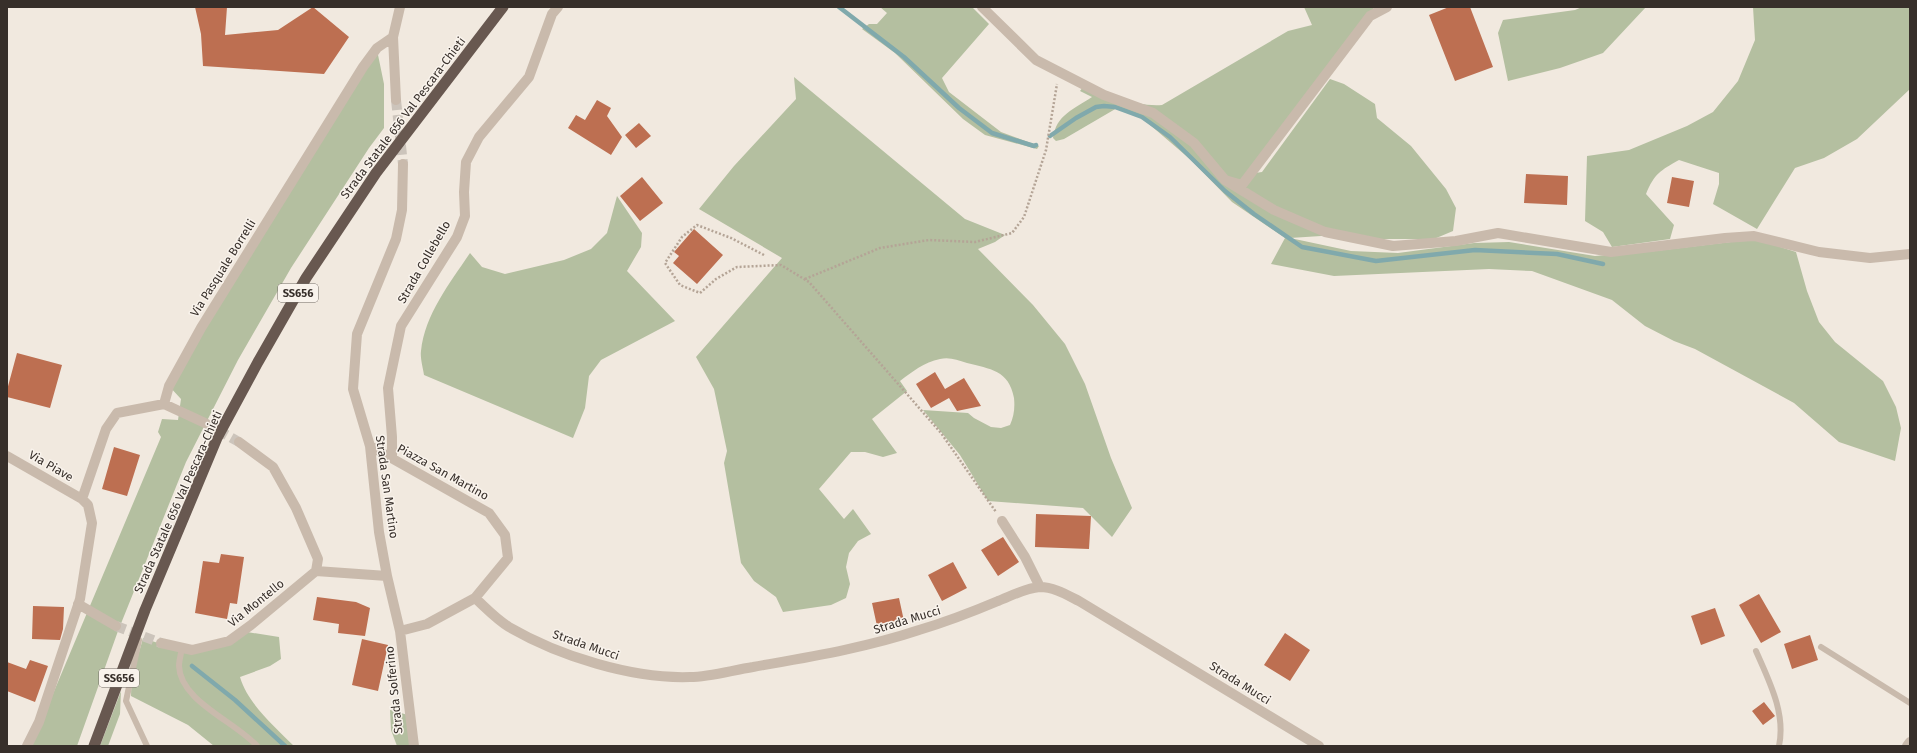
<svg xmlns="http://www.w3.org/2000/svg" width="1917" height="753" font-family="'Fira Sans',sans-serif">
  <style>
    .green { fill: #b4bfa0 }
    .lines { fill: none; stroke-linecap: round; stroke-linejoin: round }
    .stream { stroke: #80a9ac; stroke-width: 4.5 }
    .building { fill: #bd6f51 }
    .minor-tunnel { stroke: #ccc4bb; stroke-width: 10; stroke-dasharray: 10 5; stroke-linecap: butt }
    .path { stroke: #b4a496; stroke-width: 2.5; stroke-dasharray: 2 2; stroke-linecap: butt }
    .service { stroke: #c9baac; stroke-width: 6 }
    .minor { stroke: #c9baac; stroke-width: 10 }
    .trunk { stroke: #685850; stroke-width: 11 }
    .labels { text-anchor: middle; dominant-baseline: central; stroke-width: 3; stroke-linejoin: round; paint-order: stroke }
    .shield { fill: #f9f3ec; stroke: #716a64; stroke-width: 1 }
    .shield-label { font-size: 11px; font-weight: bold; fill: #372f2a }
    .street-label { font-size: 12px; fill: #372f2a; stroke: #f9f3ec }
  </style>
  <rect width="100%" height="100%" fill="#f1e9df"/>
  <path class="green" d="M880,7h92l17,17 -47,54 7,14 52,40 38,14 -2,3 -52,-14 -22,-16 -68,-66 -33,-24 7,-5h8l10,-11z
    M1304,7h72l-3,2 -125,165 14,-2 68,-93 14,5 31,20 2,14 34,28 35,43 10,19 -3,23 -19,8h-58l-55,-3 -31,2 61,13 47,2 76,-10 35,-1 86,14 60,-5 101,-12 40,13 11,39 12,31 16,20 48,39 13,26 5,21 -6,33 -56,-19 -45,-39 -99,-54 -21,-8 -29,-15 -33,-26 -80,-29 -43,-2 -155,7 -63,-12 14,-26 -53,-36 -41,-42 -49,-42 -25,-10 -53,31 -8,2 -3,-3c3,-23 21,-29 39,-41l-12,-6 7,-9c23,12 48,25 75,23l126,-74 24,-6z
    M1582,7h64l-43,46 -43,15 -52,13 -10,-48 5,-13 72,-10z
    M1753,7h157v82l-53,50 -33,19 -29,10 -38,61 -44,-25 6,-20v-11l-40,-13c-18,10 -25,14 -33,34l28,31 -4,14 -58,8 -9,-15 -18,-11 2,-65 42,-6 58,-24 26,-14 25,-31 17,-41z
    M377,50l7,34v44l-15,20 -78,120 -53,92 -52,102 -68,169 -41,115h-46l130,-309 -3,-5 4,-13 16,1 3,-21 -12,-13z
    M794,77l171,142 40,16 -10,7 -17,7 55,56 32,39 20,40 26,74 21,50 -20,29 -29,-29 -95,-7 -28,-46 -37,-45 45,3 6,5 17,9 10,1 9,-3c4,-9 5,-17 4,-27 -5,-28 -24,-29 -47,-35 -10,-3 -17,-6 -27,-4 -16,3 -28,13 -40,22l7,10 -35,28 25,34 -14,4 -18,-5h-14l-32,37 25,30 9,-10 18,25 -13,7 -9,12 -3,14 4,17 -4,14 -15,7 -48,7 -7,-15 -22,-16 -13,-18 -17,-100 3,-12 -13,-62 -18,-32 86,-99 -83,-49 35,-43 62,-67z
    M617,196l25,37 -1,14 -14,24 48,50 -74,39 -12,16 -4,32 -12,30 -149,-63c-1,-7 -4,-17 -3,-24 4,-37 29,-68 49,-98l12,14 23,7 59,-14 27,-11 16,-16z
    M247,632l32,5 2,22 -11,7 -30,11c8,27 34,49 54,69h-80l-26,-21 -57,-29c0,-20 7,-39 12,-58l42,14z
    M121,691l-1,23 -12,32h-8z
    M390,710l18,5 5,31h-16l-6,-16z"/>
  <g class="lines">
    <path class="stream" d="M839,7l65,50 55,51 33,25 42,13 2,-1
      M1050,136l26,-18 20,-11 8,-1 11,1 27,10 28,20 55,54 29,23 48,33 74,14 99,-11 82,4 46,10
      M192,666l43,34 50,46"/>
  </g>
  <path class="building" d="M195,7h32l-2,28 53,-5 35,-23 36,30 -25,37 -121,-8 -2,-32z
    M1449,7h21l23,60 -38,14 -26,-66z
    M597,100l14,8 -4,8 15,21 -11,18 -43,-27 8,-13 9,5z
    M639,123l12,13 -15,12 -11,-13z
    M1526,174l42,2 -1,29 -43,-2z
    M642,177l21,26 -23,18 -20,-25z
    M1672,177l22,4 -5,26 -22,-4z
    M694,229l29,26 -26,29 -24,-21 6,-7 -5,-4z
    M17,353l45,12 -12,43 -43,-11v-7z
    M935,372l10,17 19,-11 17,28 -24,5 -8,-13 -18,10 -15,-24z
    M114,447l26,8 -13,41 -25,-7z
    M1036,514l55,2 -2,33 -54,-2z
    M1003,537l16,25 -21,14 -17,-26z
    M221,554l23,3 -7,47 -7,-1 -3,16 -32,-6 8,-52 16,2z
    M953,562l14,26 -25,13 -14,-26z
    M1759,594l22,38 -20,11 -22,-38z
    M317,597l39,5 14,6 -5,28 -27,-3 1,-9 -26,-4z
    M899,598l5,23 -27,5 -5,-23z
    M33,606l31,1 -1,22 -3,11 -28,-1z
    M1715,608l10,28 -24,9 -10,-29z
    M1285,633l25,17 -20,31 -26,-16z
    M1810,635l8,25 -26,9 -8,-25z
    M362,639l26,6 -10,46 -26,-6z
    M30,660l18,6 -13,36 -28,-11v-29l19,7z
    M1764,702l11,14 -12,9 -11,-14z"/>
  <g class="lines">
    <path class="minor-tunnel" d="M396,100l7,64
      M205,423l34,19
      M116,626l45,17"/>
    <path class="path" d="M764,255l-33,-17 -34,-13 -15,12 -17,26 15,22 20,8 16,-14 21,-12 44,-2 28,17 132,151 55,79
      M805,279l75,-31 49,-8 46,2 37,-9 12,-16 22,-67 11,-66"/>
    <path class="service" d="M139,640l-13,61 21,45
      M1821,647l89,56
      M182,648c-1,6 -3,13 -3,18 1,35 57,56 78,80
      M1756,651c13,30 30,62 23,95"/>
    <path class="minor" d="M982,7l54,53 68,35 49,18 41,30 31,37 17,5 128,-169 17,-9
      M396,100l-3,-63 7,-30
      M403,164l-1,46 -6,29 -39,95 -4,55 17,57 9,86 8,44 13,55 14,115
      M1225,180l49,30 51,22 68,14 63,-5 42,-8 113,19 114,-14 29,-2 65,16 51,6 40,-4
      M164,404l41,19
      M370,446l119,67 16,22 3,23 -33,40 -48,26 -27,7
      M7,456l75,43 6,6 4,18 -12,76 -41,123 -12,24
      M392,458v-21l-4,-49 13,-62 56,-89 8,-21 -1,-24 2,-30 13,-25 50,-60 23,-63 6,-7
      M82,499l24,-70 11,-16 47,-9 5,-18 32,-58 162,-261 14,-19 16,-11
      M1002,521l23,36 15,30
      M316,571l71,5
      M475,598c11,10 21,21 34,29 50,29 123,52 181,50 20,0 43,-7 63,-10 56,-10 112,-19 166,-37 27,-8 53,-18 79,-29 13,-5 27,-13 42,-14 14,0 27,8 39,14l240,145
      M78,604l38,22
      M161,643l31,7 37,-9 22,-16 65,-54 2,-12 -22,-51 -23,-41 -34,-25
      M1907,746l3,-4"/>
    <path class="trunk" d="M94,746l51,-136 72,-172 41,-76 48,-84 70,-105 127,-166"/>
  </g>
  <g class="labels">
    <g class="shield">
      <rect x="278" y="284" width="40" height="18" rx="3"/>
      <rect x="99" y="669" width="40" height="18" rx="3"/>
    </g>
    <g class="shield-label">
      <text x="298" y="293">SS656</text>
      <text x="119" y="678">SS656</text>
    </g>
    <g class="street-label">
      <text transform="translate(403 118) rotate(-53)">Strada Statale 656 Val Pescara-Chieti</text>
      <text transform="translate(424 262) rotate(-60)">Strada Collebello</text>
      <text transform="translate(223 268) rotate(-58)">Via Pasquale Borrelli</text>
      <text transform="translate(51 466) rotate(30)">Via Piave</text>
      <text transform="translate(443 472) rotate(29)">Piazza San Martino</text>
      <text transform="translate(387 487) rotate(82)">Strada San Martino</text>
      <text transform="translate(178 502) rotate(-66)">Strada Statale 656 Val Pescara-Chieti</text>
      <text transform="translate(256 603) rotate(-39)">Via Montello</text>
      <text transform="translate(907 620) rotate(-17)">Strada Mucci</text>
      <text transform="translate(586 645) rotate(19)">Strada Mucci</text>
      <text transform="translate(1240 683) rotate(32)">Strada Mucci</text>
      <text transform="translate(394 690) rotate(-96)">Strada Solferino</text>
    </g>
  </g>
  <rect width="1917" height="753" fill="none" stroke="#372f2a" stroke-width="16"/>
</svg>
